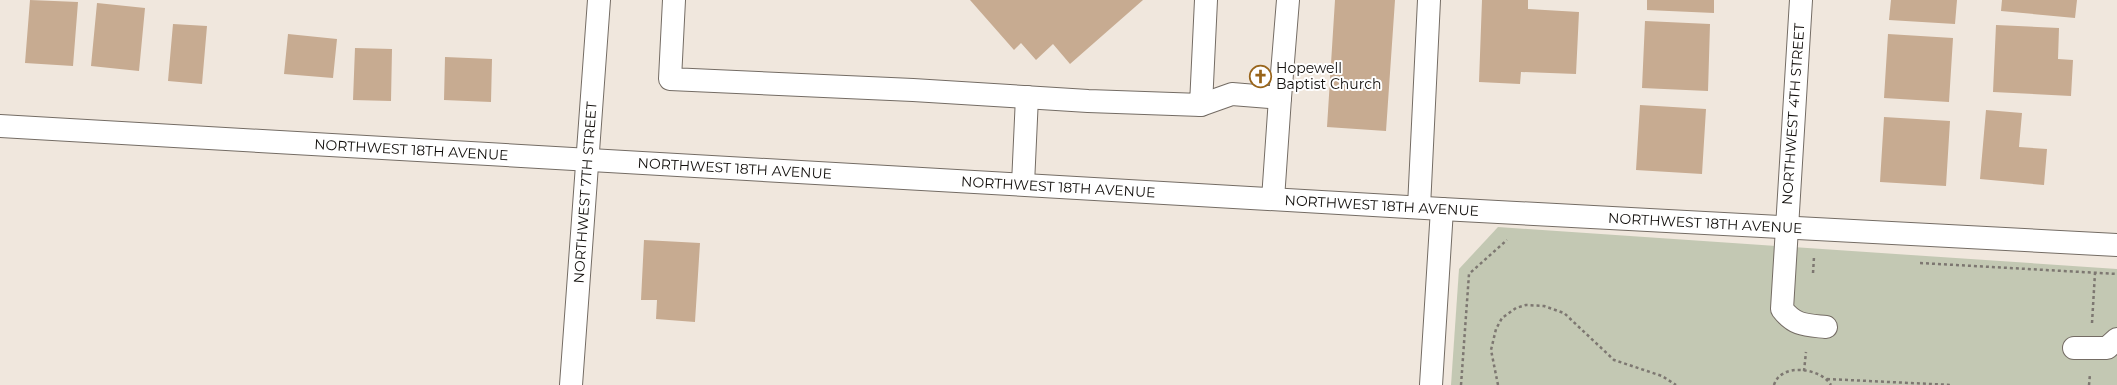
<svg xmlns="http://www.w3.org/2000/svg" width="2117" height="385" font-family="Montserrat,sans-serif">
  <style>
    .green { fill: #c3c8b3 }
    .building { fill: #c7ab91 }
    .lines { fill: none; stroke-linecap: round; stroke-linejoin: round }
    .minor-casing { stroke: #746c64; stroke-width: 24 }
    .path { stroke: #7d7771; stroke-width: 2.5; stroke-dasharray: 3 3; stroke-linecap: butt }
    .minor { stroke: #fff; stroke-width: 22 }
    .labels { text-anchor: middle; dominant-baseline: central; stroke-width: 4; stroke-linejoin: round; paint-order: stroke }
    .poi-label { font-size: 14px; fill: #120f0c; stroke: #fff; text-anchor: start }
    .street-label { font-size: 14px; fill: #120f0c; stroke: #fff }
  </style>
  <rect width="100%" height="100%" fill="#f0e7dd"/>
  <path class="green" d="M1498,227l619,42v116h-666l8,-116z"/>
  <path class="building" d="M30,0l48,2 -5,64 -48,-3z
    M970,0h173l-73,64 -17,-20 -17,16 -15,-17 -7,7z
    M1335,0h60l-9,131 -59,-4z
    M1482,0h46v9l51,3 -3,62 -55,-2 -1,12 -41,-2z
    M1647,0h67v13l-67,-3z
    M1891,0h66l-2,24 -66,-4z
    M2002,0h75l-2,18 -74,-7z
    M97,3l48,5 -6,63 -48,-5z
    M1645,21l65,3 -2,67 -66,-3z
    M173,24l34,2 -5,58 -34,-3z
    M1996,25l63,3 -1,31 15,1 -2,36 -78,-4z
    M288,34l49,5 -4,39 -49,-4z
    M1888,34l65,4 -4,64 -65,-4z
    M355,48l37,1 -1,52 -38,-1z
    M445,57l47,2 -1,43 -47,-2z
    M1640,105l66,4 -4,65 -66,-4z
    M1986,110l36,3 -3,34 28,2 -3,36 -64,-6z
    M1884,117l66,4 -4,65 -66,-4z
    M644,240l56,3 -5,79 -39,-3 1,-19h-16z"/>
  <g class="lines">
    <defs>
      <g id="minor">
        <path d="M674,0l-4,79 243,11 175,11 113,4 5,-105"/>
        <path d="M1801,0l-19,309c13,17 24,16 44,18"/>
        <path d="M1201,105l31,-11 48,4 8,-98"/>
        <path id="s1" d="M0,126l1442,83 675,36"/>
        <path d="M1023,184l4,-87"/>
        <path d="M1273,199l7,-101"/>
        <path d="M1419,207l10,-207"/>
        <path d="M2074,348h33l10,-9"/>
        <path id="s2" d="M571,385l28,-385"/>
        <path d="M1431,385l11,-176"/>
      </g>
    </defs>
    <use href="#minor" class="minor-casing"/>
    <path class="path" d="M1920,263l197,11
      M1813,273l1,-16
      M2092,323l3,-50
      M1804,371l2,-19
      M1827,379l125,6
      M1461,385l8,-111 38,-34
      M1498,385l-7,-35 5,-21 6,-11 14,-10 10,-3 18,1 20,7 50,47 48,16 14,9
      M1774,385c7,-23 47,-17 57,0
      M2089,385l1,-11"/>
    <use href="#minor" class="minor"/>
  </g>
  <defs>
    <symbol id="church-ring" viewBox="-11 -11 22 22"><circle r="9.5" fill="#fff" stroke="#99651b" stroke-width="1.5"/><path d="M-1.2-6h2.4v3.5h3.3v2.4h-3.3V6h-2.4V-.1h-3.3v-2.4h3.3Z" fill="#99651b"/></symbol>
  </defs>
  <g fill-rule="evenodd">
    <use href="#church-ring" x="1248" y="64" width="25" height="25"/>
  </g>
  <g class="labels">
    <g class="poi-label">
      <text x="1276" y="68">Hopewell<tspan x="1276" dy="16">Baptist Church</tspan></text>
    </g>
    <g class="street-label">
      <text transform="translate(1793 114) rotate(-86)">NORTHWEST 4TH STREET</text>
      <text stroke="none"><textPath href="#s1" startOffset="412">NORTHWEST 18TH AVENUE</textPath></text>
      <text stroke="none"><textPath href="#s1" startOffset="736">NORTHWEST 18TH AVENUE</textPath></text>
      <text stroke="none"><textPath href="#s1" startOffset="1060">NORTHWEST 18TH AVENUE</textPath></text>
      <text stroke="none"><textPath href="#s2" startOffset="193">NORTHWEST 7TH STREET</textPath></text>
      <text stroke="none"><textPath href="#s1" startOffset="1384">NORTHWEST 18TH AVENUE</textPath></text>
      <text stroke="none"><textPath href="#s1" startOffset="1708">NORTHWEST 18TH AVENUE</textPath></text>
    </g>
  </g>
</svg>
